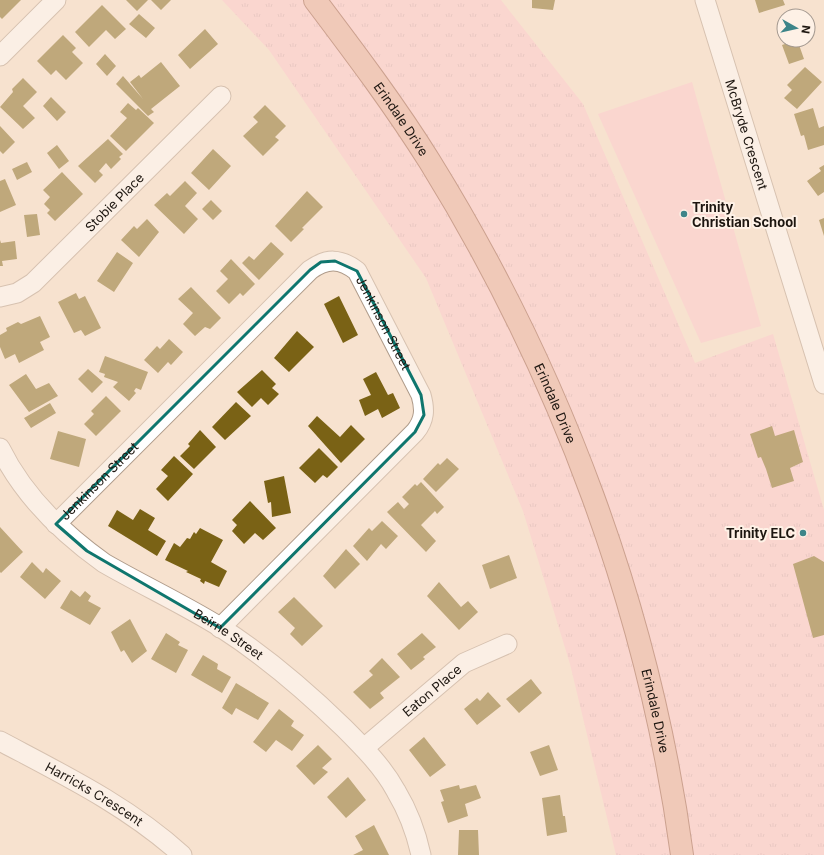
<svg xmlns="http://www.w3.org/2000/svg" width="824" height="855" font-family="Inter,sans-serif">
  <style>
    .grass { fill: url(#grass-tufts) }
    .pitch { fill: #fdc7cf }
    .building { fill: #7a6215 }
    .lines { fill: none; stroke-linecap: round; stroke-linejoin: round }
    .minor-casing { stroke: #af9b8a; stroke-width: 21 }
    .major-casing { stroke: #95523f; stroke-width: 24 }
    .minor { stroke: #fff; stroke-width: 19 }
    .major { stroke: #e6aa9b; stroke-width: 22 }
    .marked { fill: none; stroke: #0f766e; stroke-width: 3; stroke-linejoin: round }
    .poi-dot { fill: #3d8589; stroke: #fef1e6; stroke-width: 1.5 }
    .labels { text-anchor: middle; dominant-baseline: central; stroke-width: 4; stroke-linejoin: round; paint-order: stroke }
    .street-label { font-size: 13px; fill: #1d1610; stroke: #fef1e6 }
    .poi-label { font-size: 13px; font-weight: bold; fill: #1d1610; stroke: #fef1e6; text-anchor: start }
  </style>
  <defs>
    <pattern id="grass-tufts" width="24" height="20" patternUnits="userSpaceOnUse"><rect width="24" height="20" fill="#fdc7cf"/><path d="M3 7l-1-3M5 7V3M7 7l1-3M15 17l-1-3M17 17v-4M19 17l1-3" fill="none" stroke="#d8aab1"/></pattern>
  </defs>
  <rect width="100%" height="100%" fill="#f7e2cf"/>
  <path class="grass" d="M222,0h279l82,104 112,259 78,-29 51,176v51l-3,-1 3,2v293h-208l-46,-191 -47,-153 -97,-233 -157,-228z"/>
  <path class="pitch" d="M692,82l69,244 -60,17 -103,-229z"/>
  <path class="building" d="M0,0h21l-19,19 -2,-2z
    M126,0h22l-11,11z
    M151,0h20l-10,10z
    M532,0h23l-2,10 -21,-2z
    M755,0h28l2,5 -26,8z
    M102,5l24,24 -11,10 -9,-9 -17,17 -14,-15z
    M139,14l16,14 -9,10 -17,-14z
    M205,29l13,15 -28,25 -12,-14z
    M784,32v8h19l-5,2 6,17 -15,5 -7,-19 3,-1 -4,-11z
    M63,35l13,13 -4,4 11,11 -17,17 -10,-10 -5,5 -14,-14z
    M105,54l11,12 -9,10 -11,-12z
    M161,62l19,24 -29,23 3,3 -6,4 -32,-32 7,-8 20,23 -13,-17 9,-7 2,3z
    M805,67l17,15 -25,27 -13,-11 8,-8 -5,-5z
    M23,78l14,14 -14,14 12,12 -12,11 -23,-22 13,-15 -1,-3z
    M51,97l15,15 -9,9 -14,-15z
    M128,103l8,7 2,-2 16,15 -28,28 -16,-15 17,-18 -7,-6z
    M265,105l21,21 -11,11 4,3 -16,16 -20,-20 15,-14 -5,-5z
    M813,108l6,20 5,-2v19l-16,5 -4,-15 -3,1 -7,-22z
    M0,126l15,16 -12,12 -3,-3z
    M108,139l15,15 -4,3 2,2 -10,10 -5,-6 -7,8 4,4 -8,8 -17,-17z
    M57,145l12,16 -10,8 -12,-16z
    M213,149l18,17 -22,24 -18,-17z
    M27,162l5,10 -15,8 -5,-11z
    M824,165v27l-6,4 -11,-15 14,-10 -2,-3z
    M62,172l21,22 -28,27 -8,-8 3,-3 -6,-6 6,-7 -7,-7z
    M5,179l11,26 -16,7v-31z
    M185,181l12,12 -12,13 13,13 -14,15 -30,-29 13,-12 3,3z
    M307,191l16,16 -21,21 2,1 -13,13 -16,-16z
    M211,200l11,11 -9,9 -11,-11z
    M37,214l3,21 -13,2 -3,-22z
    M824,218v18l-5,-16z
    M147,219l12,13 -20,25 -18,-17 13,-14 3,3z
    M0,240l1,3 14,-2 2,18 -15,2 1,5h-3z
    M271,242l13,12 -25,26 -17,-17 7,-7 5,4z
    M117,252l16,11 -19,29 -17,-11z
    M231,259l24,25 -12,12 -3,-3 -11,11 -13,-13 12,-12 -8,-8z
    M191,287l30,31 -11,11 -5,-2 -10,9 -12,-12 10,-11 -15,-14z
    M76,293l3,6 6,-3 16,32 -16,8 -4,-6 -7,3 -16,-31z
    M339,296l19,39 -15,8 -19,-39z
    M40,316l10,21 -10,5 4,8 -25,13 -4,-9 -10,5 -5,-12v-12l7,-4 -1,-3 12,-6 3,2z
    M297,331l17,16 -25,25 -15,-14z
    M169,339l14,13 -12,13 -3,-3 -10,11 -14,-13 13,-14 3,3z
    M105,356l43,16 -7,18 -5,-2 -2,3 2,2 -7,8 -16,-14 5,-5 -14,-5 1,-3 -6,-2z
    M88,369l15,13 -11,11 -14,-14z
    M262,370l14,14 -4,4 7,6 -11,11 -7,-7 -9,9 -15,-15z
    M376,372l12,23 5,-2 7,15 -18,10 -4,-9 -13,7 -6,-16 12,-5 -8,-16z
    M26,374l10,15 13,-6 9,13 -29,16 -20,-27z
    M106,396l15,15 -25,25 -12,-12 10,-10 -3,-3z
    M236,402l15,14 -26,24 -13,-13z
    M50,403l6,10 -25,15 -7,-10z
    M317,416l23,21 11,-12 14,14 -24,24 -33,-37z
    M772,426l3,10 19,-6 9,32 -13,6 4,13 -22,7 -6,-19 -5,-12 -3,1 -8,-24z
    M200,430l16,17 -22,22 -14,-13 10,-10 -2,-2z
    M58,431l28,8 -7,28 -29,-8z
    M319,448l19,19 -11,11 -4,-3 -8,8 -16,-15z
    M174,456l19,18 -25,27 -12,-12 12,-13 -7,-6z
    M447,458l12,11 -23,23 -13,-13 15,-16 2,2z
    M284,476l7,37 -19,4 -1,-15 -3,1 -4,-22z
    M421,482l23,25 -7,7 -2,-3 -14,14 15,16 -10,11 -39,-40 11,-10 6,7 5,-5 -7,-7 13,-13 2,2z
    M250,501l26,27 -13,12 -8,-7 -11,11 -12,-13 5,-6 -5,-5z
    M140,509l15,9 -7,12 18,11 -9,15 -49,-30 9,-16 16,10z
    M382,521l16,15 -12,13 -5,-5 -14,17 -14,-15 16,-18 3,3z
    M0,527l23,25 -22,21 -1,-1z
    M200,528l23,12 -12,22 16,9 -8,16 -14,-6 -1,3 -4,-3 1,-2 -15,-7 2,-1 -23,-11 9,-17 6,4 7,-9 3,1 4,-7 2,2z
    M346,549l14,15 -25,25 -12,-13z
    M509,555l8,23 -27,11 -8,-24z
    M814,556l10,6v73l-11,3 -20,-74z
    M32,562l11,11 3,-5 15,13 -16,18 -25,-22z
    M439,582l22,25 7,-6 10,11 -19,18 -32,-34z
    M71,590l9,7 5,-6 6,5 -3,5 13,7 -11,17 -30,-17z
    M294,597l29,29 -21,20 -12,-12 5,-6 -17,-16z
    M130,619l17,32 -15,12 -8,-13 -3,2 -10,-20z
    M166,633l14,9 -2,3 10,5 -12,23 -25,-14z
    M422,633l14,14 -13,10 2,2 -14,11 -14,-16z
    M203,655l15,9 -1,5 14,8 -9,16 -31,-18z
    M382,658l18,19 -20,16 4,5 -14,11 -17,-17 20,-17 -4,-4z
    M531,679l11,14 -23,20 -13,-14z
    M236,683l33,20 -11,17 -22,-12 -4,7 -10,-7z
    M488,692l13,14 -24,19 -13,-16 13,-11 3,3z
    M279,709l15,12 -3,5 13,9 -12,16 -16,-11 -10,12 -13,-10z
    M424,737l22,28 -16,12 -21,-27z
    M318,745l14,14 -10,9 6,4 -14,13 -18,-19z
    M549,745l9,25 -18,6 -10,-24z
    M348,777l18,23 -20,18 -19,-21z
    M459,785l1,4 16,-4 5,13 -16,6 3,12 -20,7 -7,-21 3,-1 -4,-11z
    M560,795l3,21h2l2,16 -20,4 -5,-38z
    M374,825l15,30h-36l10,-5 -8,-14z
    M459,830h19l1,25h-21z"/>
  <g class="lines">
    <defs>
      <g id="minor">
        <path id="s1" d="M705,0l119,384"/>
        <path d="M0,56l56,-56"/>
        <path id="s2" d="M0,297l17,-4 16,-10 188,-187"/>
        <path id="s3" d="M0,448c23,47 62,85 104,115 38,22 79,41 116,64 45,29 86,64 124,101 19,19 39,39 52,63 12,20 20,41 25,64"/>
        <path id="s4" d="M56,524l254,-254c17,-12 30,-12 47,1l64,124c4,14 4,25 -6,37l-195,196"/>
        <path id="s5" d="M0,741c64,34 128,65 182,114"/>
        <path id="s6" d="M364,748l100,-85 43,-19"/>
      </g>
      <g id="major">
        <path id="s7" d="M315,0c40,53 80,106 115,162 130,210 219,447 252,693"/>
      </g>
    </defs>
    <use href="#minor" class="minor-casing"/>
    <use href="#major" class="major-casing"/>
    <use href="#minor" class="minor"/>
    <use href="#major" class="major"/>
  </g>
  <path d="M0 0H824V855H0ZM335,261l22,10 64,124 3,20 -9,17 -195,196 -133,-77 -31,-27 254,-254 11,-8z" fill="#f7e2cf" fill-opacity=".55" fill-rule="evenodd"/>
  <path class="marked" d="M335,261l22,10 64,124 3,20 -9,17 -195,196 -133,-77 -31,-27 254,-254 11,-8z"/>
  <g class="poi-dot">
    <circle cx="684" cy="214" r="4"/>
    <circle cx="803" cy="533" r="4"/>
  </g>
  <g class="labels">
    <g class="street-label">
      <text stroke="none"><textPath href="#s7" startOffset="147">Erindale Drive</textPath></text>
      <text stroke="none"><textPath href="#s1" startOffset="141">McBryde Crescent</textPath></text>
      <text stroke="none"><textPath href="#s2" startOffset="151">Stobie Place</textPath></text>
      <text stroke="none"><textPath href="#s4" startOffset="469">Jenkinson Street</textPath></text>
      <text stroke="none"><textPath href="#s7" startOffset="471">Erindale Drive</textPath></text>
      <text stroke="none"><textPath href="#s4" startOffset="61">Jenkinson Street</textPath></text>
      <text stroke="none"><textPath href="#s3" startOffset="300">Beirne Street</textPath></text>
      <text stroke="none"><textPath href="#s6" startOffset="89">Eaton Place</textPath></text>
      <text stroke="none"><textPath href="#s7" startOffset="795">Erindale Drive</textPath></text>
      <text stroke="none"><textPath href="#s5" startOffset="108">Harricks Crescent</textPath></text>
    </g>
    <g class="poi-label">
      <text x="692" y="207">Trinity<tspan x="692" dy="15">Christian School</tspan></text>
      <text x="795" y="533" text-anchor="end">Trinity ELC</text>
    </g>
  </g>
  <g transform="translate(796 28) rotate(98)"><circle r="19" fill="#fef1e6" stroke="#a49990"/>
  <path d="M0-3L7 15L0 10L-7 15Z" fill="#3d8589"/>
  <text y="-6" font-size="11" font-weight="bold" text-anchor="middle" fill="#1d1610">N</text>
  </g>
</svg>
